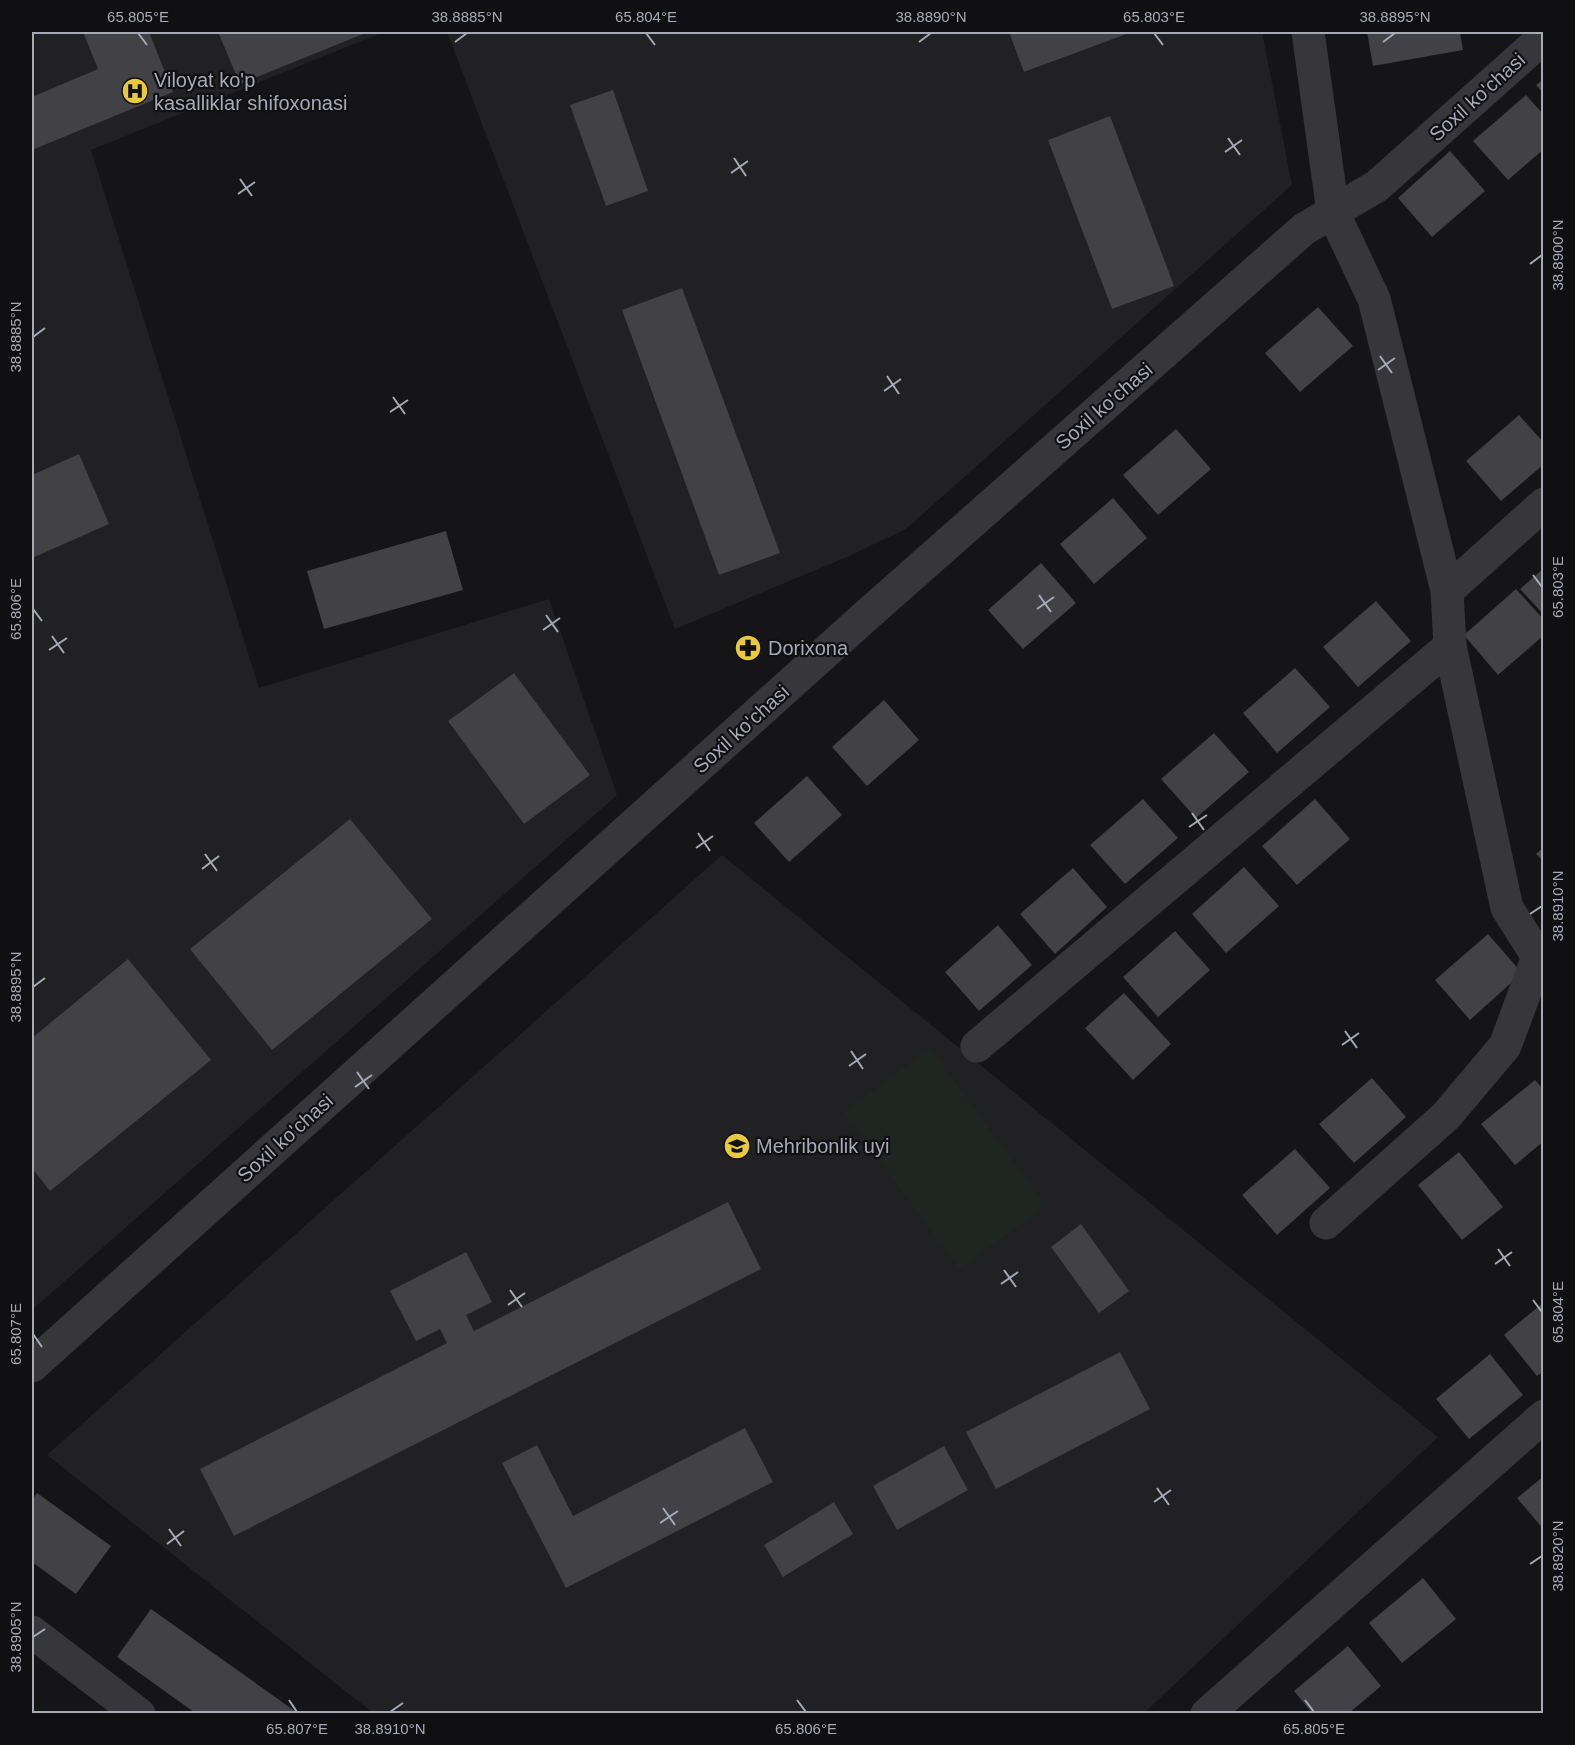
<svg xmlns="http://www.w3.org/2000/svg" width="1575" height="1745" font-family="Arial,sans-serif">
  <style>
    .built { fill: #212023 }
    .green { fill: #1f2621 }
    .building { fill: #414146 }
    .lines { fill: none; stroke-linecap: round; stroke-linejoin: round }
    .minor { stroke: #36363b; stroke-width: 33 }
    .ticks { fill: none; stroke: #a7a9b5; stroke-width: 2 }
    .labels { text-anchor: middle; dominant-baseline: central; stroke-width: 4.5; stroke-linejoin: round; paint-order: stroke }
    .poi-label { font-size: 20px; fill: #a7a9b5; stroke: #100f11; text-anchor: start }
    .street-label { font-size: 20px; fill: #a7a9b5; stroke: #100f11 }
    .neatline { fill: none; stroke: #a7a9b5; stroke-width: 2 }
    .ticks-label { font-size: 15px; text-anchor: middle; fill: #a7a9b5 }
  </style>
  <rect width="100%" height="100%" fill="#151416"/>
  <path class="built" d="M32,32h352l-293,118 168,538 290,-89 68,196 -585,515z
    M447,32h815l30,153 -386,344 -59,28 -172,72z
    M722,855l716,582 -295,277 -770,-1 -326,-258z"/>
  <path class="green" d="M930,1048l116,158 -87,63 -115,-157z"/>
  <path class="building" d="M83,32h66l24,60 -141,58v-53l66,-28z
    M218,32h150l-128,52z
    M1009,32h123l-108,40z
    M1367,32h93l3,18 -90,16z
    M1544,79v15l-8,-9z
    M613,90l35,101 -42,15 -36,-101z
    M1526,95l18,20v34l-36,31 -35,-39z
    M1110,116l64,170 -62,23 -64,-169z
    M1450,151l35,40 -53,46 -34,-39z
    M682,288l98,265 -61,22 -97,-265z
    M1318,307l35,39 -53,46 -35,-39z
    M1519,415l25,28v21l-43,37 -35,-40z
    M1176,429l35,40 -53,46 -35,-40z
    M79,454l30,70 -77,34v-83z
    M1113,498l34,40 -53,46 -34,-40z
    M446,531l17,59 -139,39 -17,-58z
    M1041,563l35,40 -53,46 -35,-39z
    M1544,568v47l-24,-26z
    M1516,589l28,31v15l-46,40 -34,-40z
    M1376,601l35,40 -53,46 -35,-40z
    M1295,668l35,39 -53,46 -34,-40z
    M514,673l76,102 -66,49 -76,-103z
    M884,700l35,40 -52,46 -35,-39z
    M1214,733l35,39 -53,46 -35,-39z
    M807,776l35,39 -53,47 -35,-39z
    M1143,799l35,39 -53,46 -35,-39z
    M1315,799l35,40 -53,46 -35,-39z
    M350,819l82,100 -160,131 -82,-101z
    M1544,847v15l-8,-8z
    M1244,867l35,39 -53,47 -34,-39z
    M1073,868l34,39 -52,47 -35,-40z
    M998,925l34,40 -53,46 -34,-39z
    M1175,931l35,39 -52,47 -35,-40z
    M1488,934l34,39 -52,47 -35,-40z
    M128,959l83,101 -161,131 -18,-23v-130z
    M1124,993l47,51 -38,36 -48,-52z
    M1372,1078l34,39 -52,46 -35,-39z
    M1535,1080l9,10v51l-29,24 -34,-41z
    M1295,1149l35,39 -53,47 -35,-40z
    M1459,1152l44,55 -41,33 -44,-55z
    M728,1202l33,67 -527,267 -34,-67 247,-126 -7,-14 -24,12 -26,-50 76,-39 26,50 -26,13 8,16z
    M1081,1224l48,67 -30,22 -48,-66z
    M1544,1302v69l-7,5 -33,-41z
    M1120,1352l30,57 -154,80 -30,-57z
    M1490,1354l33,41 -54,44 -33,-40z
    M745,1428l28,54 -207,106 -64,-125 35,-18 36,71z
    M944,1446l24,44 -71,40 -24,-44z
    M1544,1476v54l-27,-32z
    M37,1493l74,53 -35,48 -44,-32v-62z
    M834,1502l19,32 -70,43 -19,-32z
    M1423,1578l33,41 -54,44 -33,-40z
    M151,1609l75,53 73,52h-102l-6,-4 -74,-53z
    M1348,1646l33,40 -33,28h-35l-19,-23z"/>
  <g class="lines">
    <path class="minor" d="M1308,32l25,180 41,87 73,292 3,55 57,262 31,49
      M1447,591l97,-87
      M977,1046l473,-400
      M1326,1223l120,-107 59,-70 33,-89 6,-4
      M32,1366l836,-752 436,-385 73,-43 167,-149
      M32,1632l107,82
      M1207,1714l337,-298"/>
  </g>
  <path class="ticks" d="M138,33l9,12M646,33l9,12M1154,33l9,12M455,42l12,-9M919,42l12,-9M1383,42l12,-9M1228,138l12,17M1225,152l17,-12M734,158l12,18M731,173l17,-12M240,179l12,17M238,194l17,-12M1530,264l12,-9M33,337l12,-9M1380,356l12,17M1378,370l17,-12M887,376l12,18M884,391l17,-12M393,397l12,17M390,412l18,-12M1533,575l9,12M1039,595l12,17M33,609l9,12M1037,609l17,-12M546,615l12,17M543,630l17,-12M52,636l12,17M49,650l18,-12M1192,813l12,17M1189,827l18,-12M698,833l12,18M696,848l17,-12M205,854l12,17M202,869l17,-13M1530,914l12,-8M33,987l12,-9M1345,1031l12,17M1342,1045l17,-12M851,1051l12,18M849,1066l17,-12M357,1072l12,17M355,1087l17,-12M1498,1249l12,17M1495,1264l17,-12M1004,1270l12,17M1001,1284l17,-12M510,1290l12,17M1533,1300l9,12M508,1305l17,-12M33,1334l9,13M1157,1488l12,17M1154,1502l17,-12M663,1508l12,17M660,1523l18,-12M169,1529l12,17M167,1544l17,-13M1530,1564l12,-8M33,1637l12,-8M289,1700l8,12M797,1700l9,12M1305,1700l9,12M390,1712l13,-9"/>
  <defs>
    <symbol id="hospital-disc" viewBox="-11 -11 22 22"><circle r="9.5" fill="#e8ca3b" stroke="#100f11"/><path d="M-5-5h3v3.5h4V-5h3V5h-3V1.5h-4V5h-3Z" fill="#111"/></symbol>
    <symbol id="pharmacy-disc" viewBox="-11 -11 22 22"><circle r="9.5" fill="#e8ca3b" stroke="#100f11"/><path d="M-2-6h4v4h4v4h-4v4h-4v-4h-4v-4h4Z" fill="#111"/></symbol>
    <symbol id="school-disc" viewBox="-11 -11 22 22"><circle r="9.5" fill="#e8ca3b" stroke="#100f11"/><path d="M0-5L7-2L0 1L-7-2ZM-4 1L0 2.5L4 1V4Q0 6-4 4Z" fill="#111"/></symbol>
  </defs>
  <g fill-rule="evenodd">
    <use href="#hospital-disc" x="120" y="76" width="30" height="30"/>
    <use href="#pharmacy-disc" x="733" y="633" width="30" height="30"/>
    <use href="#school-disc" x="722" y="1131" width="30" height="30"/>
  </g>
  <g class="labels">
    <g class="poi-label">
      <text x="154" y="80">Viloyat ko'p<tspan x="154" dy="23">kasalliklar shifoxonasi</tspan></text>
      <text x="768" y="648">Dorixona</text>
      <text x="756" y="1146">Mehribonlik uyi</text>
    </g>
    <g class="street-label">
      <text transform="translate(1477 97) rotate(-42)">Soxil ko'chasi</text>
      <text transform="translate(1104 406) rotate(-41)">Soxil ko'chasi</text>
      <text transform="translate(741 729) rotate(-42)">Soxil ko'chasi</text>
      <text transform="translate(285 1138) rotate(-42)">Soxil ko'chasi</text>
    </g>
  </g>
  <rect width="1575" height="1745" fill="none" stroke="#100f11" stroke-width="66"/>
  <rect x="33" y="33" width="1509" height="1679" class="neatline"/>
  <g class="ticks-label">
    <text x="138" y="22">65.805°E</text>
    <text x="467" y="22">38.8885°N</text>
    <text x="646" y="22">65.804°E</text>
    <text x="931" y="22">38.8890°N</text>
    <text x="1154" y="22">65.803°E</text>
    <text x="1395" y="22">38.8895°N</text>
    <text transform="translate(1558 255) rotate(-90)" y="5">38.8900°N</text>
    <text transform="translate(16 337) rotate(-90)" y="5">38.8885°N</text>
    <text transform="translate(1558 587) rotate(-90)" y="5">65.803°E</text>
    <text transform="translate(16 609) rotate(-90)" y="5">65.806°E</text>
    <text transform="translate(1558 906) rotate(-90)" y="5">38.8910°N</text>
    <text transform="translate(16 987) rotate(-90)" y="5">38.8895°N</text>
    <text transform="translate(1558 1312) rotate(-90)" y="5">65.804°E</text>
    <text transform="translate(16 1334) rotate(-90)" y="5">65.807°E</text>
    <text transform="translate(1558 1556) rotate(-90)" y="5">38.8920°N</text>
    <text transform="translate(16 1637) rotate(-90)" y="5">38.8905°N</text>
    <text x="297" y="1734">65.807°E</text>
    <text x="390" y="1734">38.8910°N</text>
    <text x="806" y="1734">65.806°E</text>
    <text x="1314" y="1734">65.805°E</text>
  </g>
</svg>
